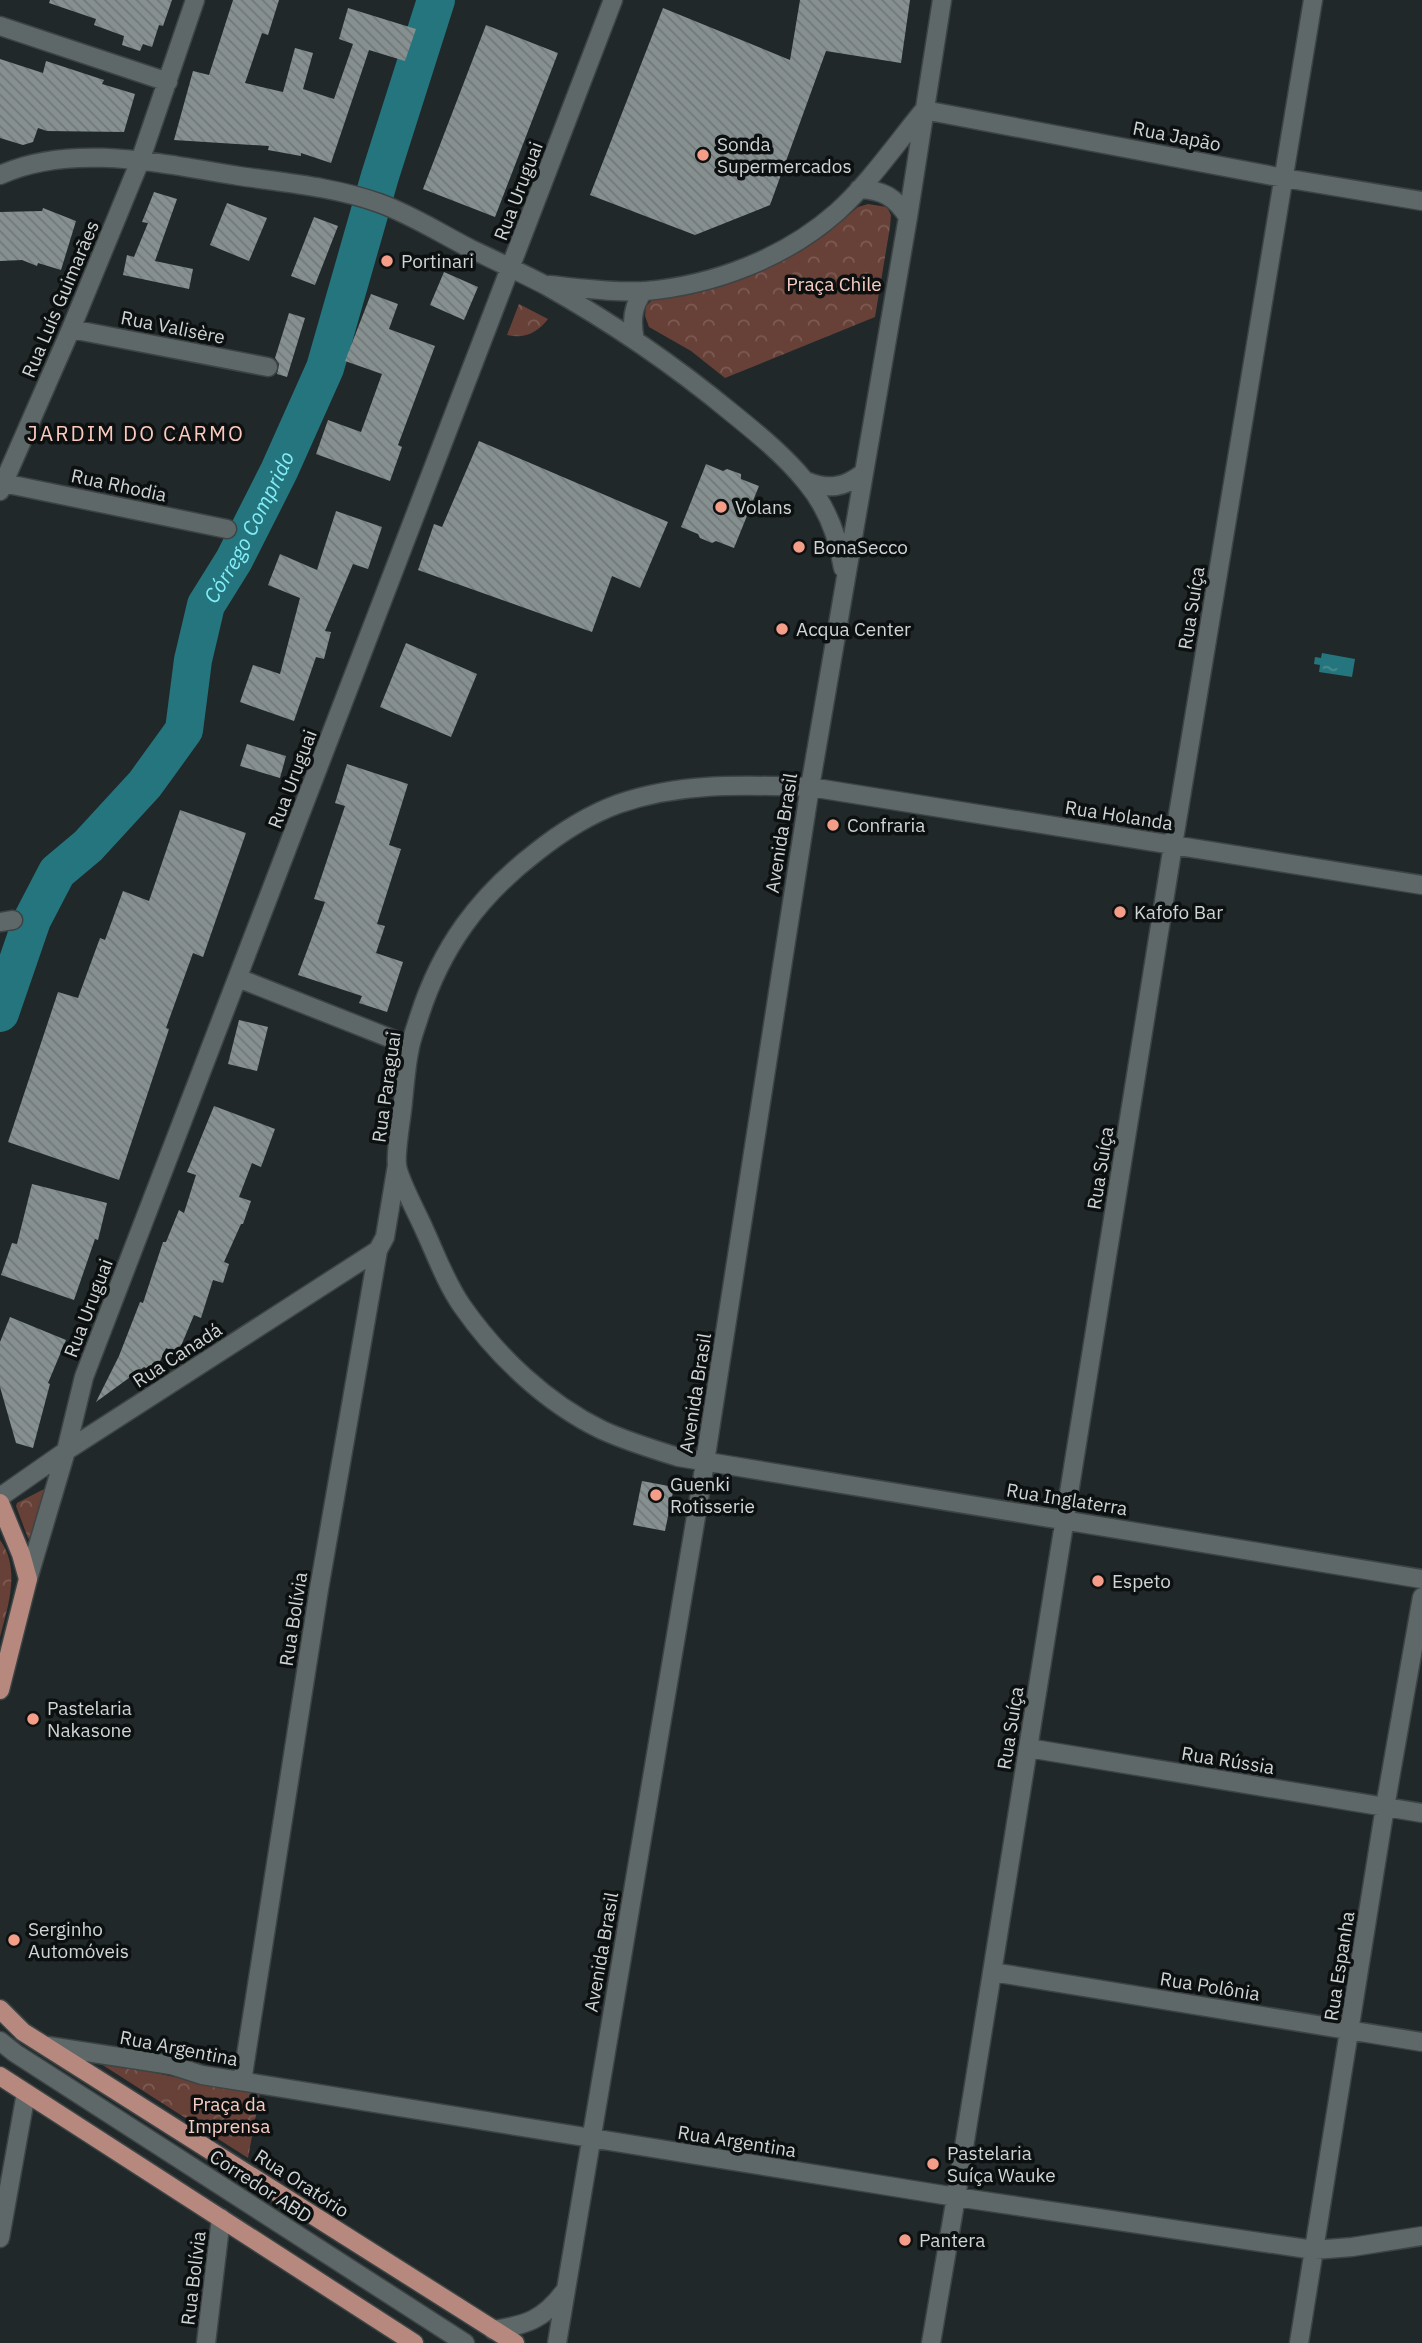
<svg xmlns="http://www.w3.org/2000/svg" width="1422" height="2343" font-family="'IBM Plex Sans',sans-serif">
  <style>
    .forest { fill: url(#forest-crowns) }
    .water { fill: url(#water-ripples) }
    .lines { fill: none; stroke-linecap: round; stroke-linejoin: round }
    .river { stroke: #24757d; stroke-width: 38 }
    .building { fill: url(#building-back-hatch) }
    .minor-casing { stroke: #3d4445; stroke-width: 21 }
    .major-casing { stroke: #3d4445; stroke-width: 21 }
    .minor { stroke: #5f6869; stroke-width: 18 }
    .major { stroke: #b7887d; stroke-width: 18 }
    .poi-dot { fill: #f49e8a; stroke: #0d1010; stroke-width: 2.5 }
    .labels { text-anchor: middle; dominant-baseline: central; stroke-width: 7; stroke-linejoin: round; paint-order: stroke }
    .street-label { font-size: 19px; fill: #cfd4d5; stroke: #0d1010 }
    .poi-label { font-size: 19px; fill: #cfd4d5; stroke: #0d1010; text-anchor: start }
    .park-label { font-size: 19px; fill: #f7ccc2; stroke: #0d1010 }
    .neighbourhood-label { font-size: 21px; letter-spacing: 2px; fill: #fbc9bd; stroke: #0d1010 }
    .water-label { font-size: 21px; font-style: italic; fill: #83eefa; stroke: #0d1010 }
  </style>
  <defs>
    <pattern id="forest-crowns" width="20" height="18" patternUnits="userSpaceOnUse" patternTransform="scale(1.75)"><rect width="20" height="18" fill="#674037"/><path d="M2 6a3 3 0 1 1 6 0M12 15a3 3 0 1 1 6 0" fill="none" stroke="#7c5b53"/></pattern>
    <pattern id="water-ripples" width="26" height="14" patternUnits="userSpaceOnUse" patternTransform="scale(1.75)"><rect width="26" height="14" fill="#24757d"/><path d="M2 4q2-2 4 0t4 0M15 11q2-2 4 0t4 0" fill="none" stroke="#4d8e94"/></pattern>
    <pattern id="building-back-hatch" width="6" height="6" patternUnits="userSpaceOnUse" patternTransform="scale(1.75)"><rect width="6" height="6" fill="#879090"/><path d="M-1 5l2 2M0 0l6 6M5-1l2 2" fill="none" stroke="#717878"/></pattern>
  </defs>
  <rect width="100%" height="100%" fill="#212829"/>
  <path class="forest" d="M868,204l19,3 4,8 -1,12 -15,90 -150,61 -34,-27 -42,-24 -4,-11 1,-10 6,-6 37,-6 71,-23 41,-20 24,-16 33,-28z
    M519,304l29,15c-11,14 -23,20 -41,16z
    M46,1488l-14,52 -4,-2 -12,-32 1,-3z
    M0,1540c21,29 8,66 0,97z
    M98,2062c54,9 108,23 162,31l-12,65z"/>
  <path class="water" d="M1322,653l33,6 -3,18 -33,-5 1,-7 -6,-1 1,-7 6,1z"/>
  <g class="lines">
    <path class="river" id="s1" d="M0,1013l32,-93 25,-48 31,-26 57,-62 39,-54 9,-70 13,-55 28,-45 45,-89 46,-103 55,-192 56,-176"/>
  </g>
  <path class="building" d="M50,0h122l-9,26 -4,-1 -7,22 -9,-3 -3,7 -18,-6 2,-9 -30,-11 2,-6 -47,-16z
    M233,0h46l-11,35 -6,-2 -17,50 38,9 12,-44 18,5 -10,36 31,10 19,-55 -14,-5 9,-31 68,21 -11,32 -36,-11 -38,113 -30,-10v3l-33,-6 1,-4 -95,-6 19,-69 16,4z
    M800,0h110l-9,63 -75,-12 -56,154 -75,30 -105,-40 73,-187 127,52z
    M486,25l72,28 -63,164 -72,-28z
    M0,59l43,14 3,-12 58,19 -2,4 33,10 -11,38 -77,-1 -9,-3 -5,14 -10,3 -23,-7z
    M154,192l23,7 -22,62 38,8 -4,20 -66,-14 4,-20 7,2 14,-34 -6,-1z
    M227,203l40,15 -18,43 -39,-16z
    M43,208l33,13 -15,49 -23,-7 -1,3 -15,-6 -22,1v-49l42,-1z
    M314,217l24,9 -23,59 -24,-9z
    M444,272l34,15 -14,33 -34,-15z
    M371,294l27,10 -9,25 46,17 -37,99 4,2 -12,34 -74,-27 12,-34 33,12 21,-58 -37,-13z
    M289,313l16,5 -18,59 -10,-3 2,-10 -4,-6z
    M479,441l189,81 -28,66 -28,-12 -20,56 -174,-62 16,-46 8,3z
    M706,464l17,7 4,-2 14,5v5l18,7 -25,62 -18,-7 -4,2 -12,-5 -2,-4 -17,-7z
    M336,511l46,16 -14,42 -15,-5 -28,67 6,1 -7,27 -8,-2 -22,64 -54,-19 13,-37 27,9 20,-76 -32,-13 12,-31 37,16z
    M406,643l71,31 -26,63 -71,-30z
    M247,744l39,12 -6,22 -40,-12z
    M347,764l61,20 -19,61 12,4 -24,75 8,2 -9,27 27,9 -16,50 -28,-9 3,-7 -64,-21 27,-73 -11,-3 31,-93 -10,-3z
    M180,810l66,23 -43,124 -10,-4 -27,75 3,1 -50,151 -111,-38 50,-150 20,6 22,-60 5,2 18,-49 26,10z
    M239,1020l29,7 -11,44 -29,-7z
    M214,1106l61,23 -14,38 -9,-4 -13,34 12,4 -8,23h-2l-17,38 5,2 -6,19 -10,-3 -12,38 -7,-3 -16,38 -12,-5 -11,24 -11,-5 -48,35 23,-46 21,-54 3,1 20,-61h3l13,-32 5,3 12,-38 -9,-3z
    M32,1184l75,19 -9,37 -3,-1 -21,61 -73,-25 11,-32 5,1z
    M10,1317l56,23 -18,43 2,1 -17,64 -17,-5 -16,-56v-45z
    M642,1481l32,6 -9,44 -32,-6z"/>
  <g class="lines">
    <defs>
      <path id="minor" d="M0,26l168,56
        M924,110l360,68 138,23
        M0,175c72,-33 164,-11 239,1 48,7 95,11 140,27 31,11 61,30 90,45 25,12 51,24 76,37 66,37 129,80 187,128 26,21 53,43 74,69 21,25 32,54 37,86
        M859,189c24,1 36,8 49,28
        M549,285c32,3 66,8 97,6 68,-6 139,-33 191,-79 33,-30 59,-68 87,-102
        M71,329l197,38
        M635,340c-4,-18 -3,-34 9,-49
        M806,481c22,9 38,7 57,-8
        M3,483l224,46
        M0,491l71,-162 69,-168 55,-161
        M1422,885l-612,-98c-66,-2 -129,-5 -192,17 -30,11 -58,29 -83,49 -57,44 -94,95 -116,164 -3,10 -7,20 -9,30 -4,18 -5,36 -7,54 -1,15 -8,51 -6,64 1,13 21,50 27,64 12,26 22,54 38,77 35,50 84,97 140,124 24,11 50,19 76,27l744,122
        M0,922l13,-2
        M238,978l172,68
        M0,1497l66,-46 312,-201
        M28,1579l38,-128 18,-74 529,-1377
        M1028,1748l394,65
        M992,1972l430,70
        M0,2041l15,12 450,290
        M48,2046l123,19 31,10 754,122 358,53 38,-3 70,-11
        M242,2081l77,-492 59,-339 7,-13 12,-72
        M0,2238l26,-145
        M493,2330c33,-5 50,-10 71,-38
        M206,2343l15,-125
        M557,2343l145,-862 108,-694 98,-570 34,-217
        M931,2343l25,-146 217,-1352 140,-845
        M1299,2343l86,-536 37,-210"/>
      <path id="major" d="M0,1503l21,51 7,25 -28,111
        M0,2009l23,23 492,311
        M0,2076l414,267"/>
    </defs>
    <use href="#minor" class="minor-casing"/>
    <use href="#major" class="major-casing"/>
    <use href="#minor" class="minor"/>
    <use href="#major" class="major"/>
  </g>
  <g class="poi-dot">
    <circle cx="703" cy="155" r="7"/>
    <circle cx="387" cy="261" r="7"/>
    <circle cx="721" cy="507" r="7"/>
    <circle cx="799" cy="547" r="7"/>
    <circle cx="782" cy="629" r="7"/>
    <circle cx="833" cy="825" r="7"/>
    <circle cx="1120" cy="912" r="7"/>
    <circle cx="656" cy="1495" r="7"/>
    <circle cx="1098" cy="1581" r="7"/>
    <circle cx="33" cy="1719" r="7"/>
    <circle cx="14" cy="1940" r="7"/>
    <circle cx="933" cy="2164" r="7"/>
    <circle cx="905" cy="2240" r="7"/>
  </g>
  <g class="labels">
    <g class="street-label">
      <text transform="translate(1177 136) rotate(11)">Rua Japão</text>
      <text transform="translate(518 191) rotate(-69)">Rua Uruguai</text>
      <text transform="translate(60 299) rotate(-67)">Rua Luís Guimarães</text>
      <text transform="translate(173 327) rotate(11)">Rua Valisère</text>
      <text transform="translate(119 485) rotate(12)">Rua Rhodia</text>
      <text transform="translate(1191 608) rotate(-81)">Rua Suíça</text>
      <text transform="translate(292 779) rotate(-69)">Rua Uruguai</text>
      <text transform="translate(1119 815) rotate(9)">Rua Holanda</text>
      <text transform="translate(781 833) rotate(-81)">Avenida Brasil</text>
      <text transform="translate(386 1087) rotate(-82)">Rua Paraguai</text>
      <text transform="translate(1100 1168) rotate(-81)">Rua Suíça</text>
      <text transform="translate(88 1308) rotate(-69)">Rua Uruguai</text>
      <text transform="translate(177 1355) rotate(-33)">Rua Canadá</text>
      <text transform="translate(695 1393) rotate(-81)">Avenida Brasil</text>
      <text transform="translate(1067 1499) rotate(9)">Rua Inglaterra</text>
      <text transform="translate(293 1619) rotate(-81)">Rua Bolívia</text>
      <text transform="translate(1010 1728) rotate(-81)">Rua Suíça</text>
      <text transform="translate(1228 1760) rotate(9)">Rua Rússia</text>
      <text transform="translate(601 1952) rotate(-80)">Avenida Brasil</text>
      <text transform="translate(1339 1966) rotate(-81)">Rua Espanha</text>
      <text transform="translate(1210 1986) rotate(9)">Rua Polônia</text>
      <text transform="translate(179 2048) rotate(11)">Rua Argentina</text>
      <text transform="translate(737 2141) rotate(9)">Rua Argentina</text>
      <text transform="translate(302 2183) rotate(33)">Rua Oratório</text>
      <text transform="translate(261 2186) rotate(33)">Corredor ABD</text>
      <text transform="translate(193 2278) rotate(-83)">Rua Bolívia</text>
    </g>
    <g class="poi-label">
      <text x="717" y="144">Sonda<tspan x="717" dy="22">Supermercados</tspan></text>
      <text x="401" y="261">Portinari</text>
      <text x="735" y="507">Volans</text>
      <text x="813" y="547">BonaSecco</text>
      <text x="796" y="629">Acqua Center</text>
      <text x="847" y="825">Confraria</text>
      <text x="1134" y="912">Kafofo Bar</text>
      <text x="670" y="1484">Guenki<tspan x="670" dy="22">Rotisserie</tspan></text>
      <text x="1112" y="1581">Espeto</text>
      <text x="47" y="1708">Pastelaria<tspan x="47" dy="22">Nakasone</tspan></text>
      <text x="28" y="1929">Serginho<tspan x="28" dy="22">Automóveis</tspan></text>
      <text x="947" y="2153">Pastelaria<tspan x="947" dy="22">Suíça Wauke</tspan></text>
      <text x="919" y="2240">Pantera</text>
    </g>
    <g class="park-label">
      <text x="834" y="284">Praça Chile</text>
      <text x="229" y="2104">Praça da<tspan x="229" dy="22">Imprensa</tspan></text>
    </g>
    <g class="neighbourhood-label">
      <text x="136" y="433">JARDIM DO CARMO</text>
    </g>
    <g class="water-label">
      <text stroke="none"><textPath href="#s1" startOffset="560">Córrego Comprido</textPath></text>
    </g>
  </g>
</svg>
